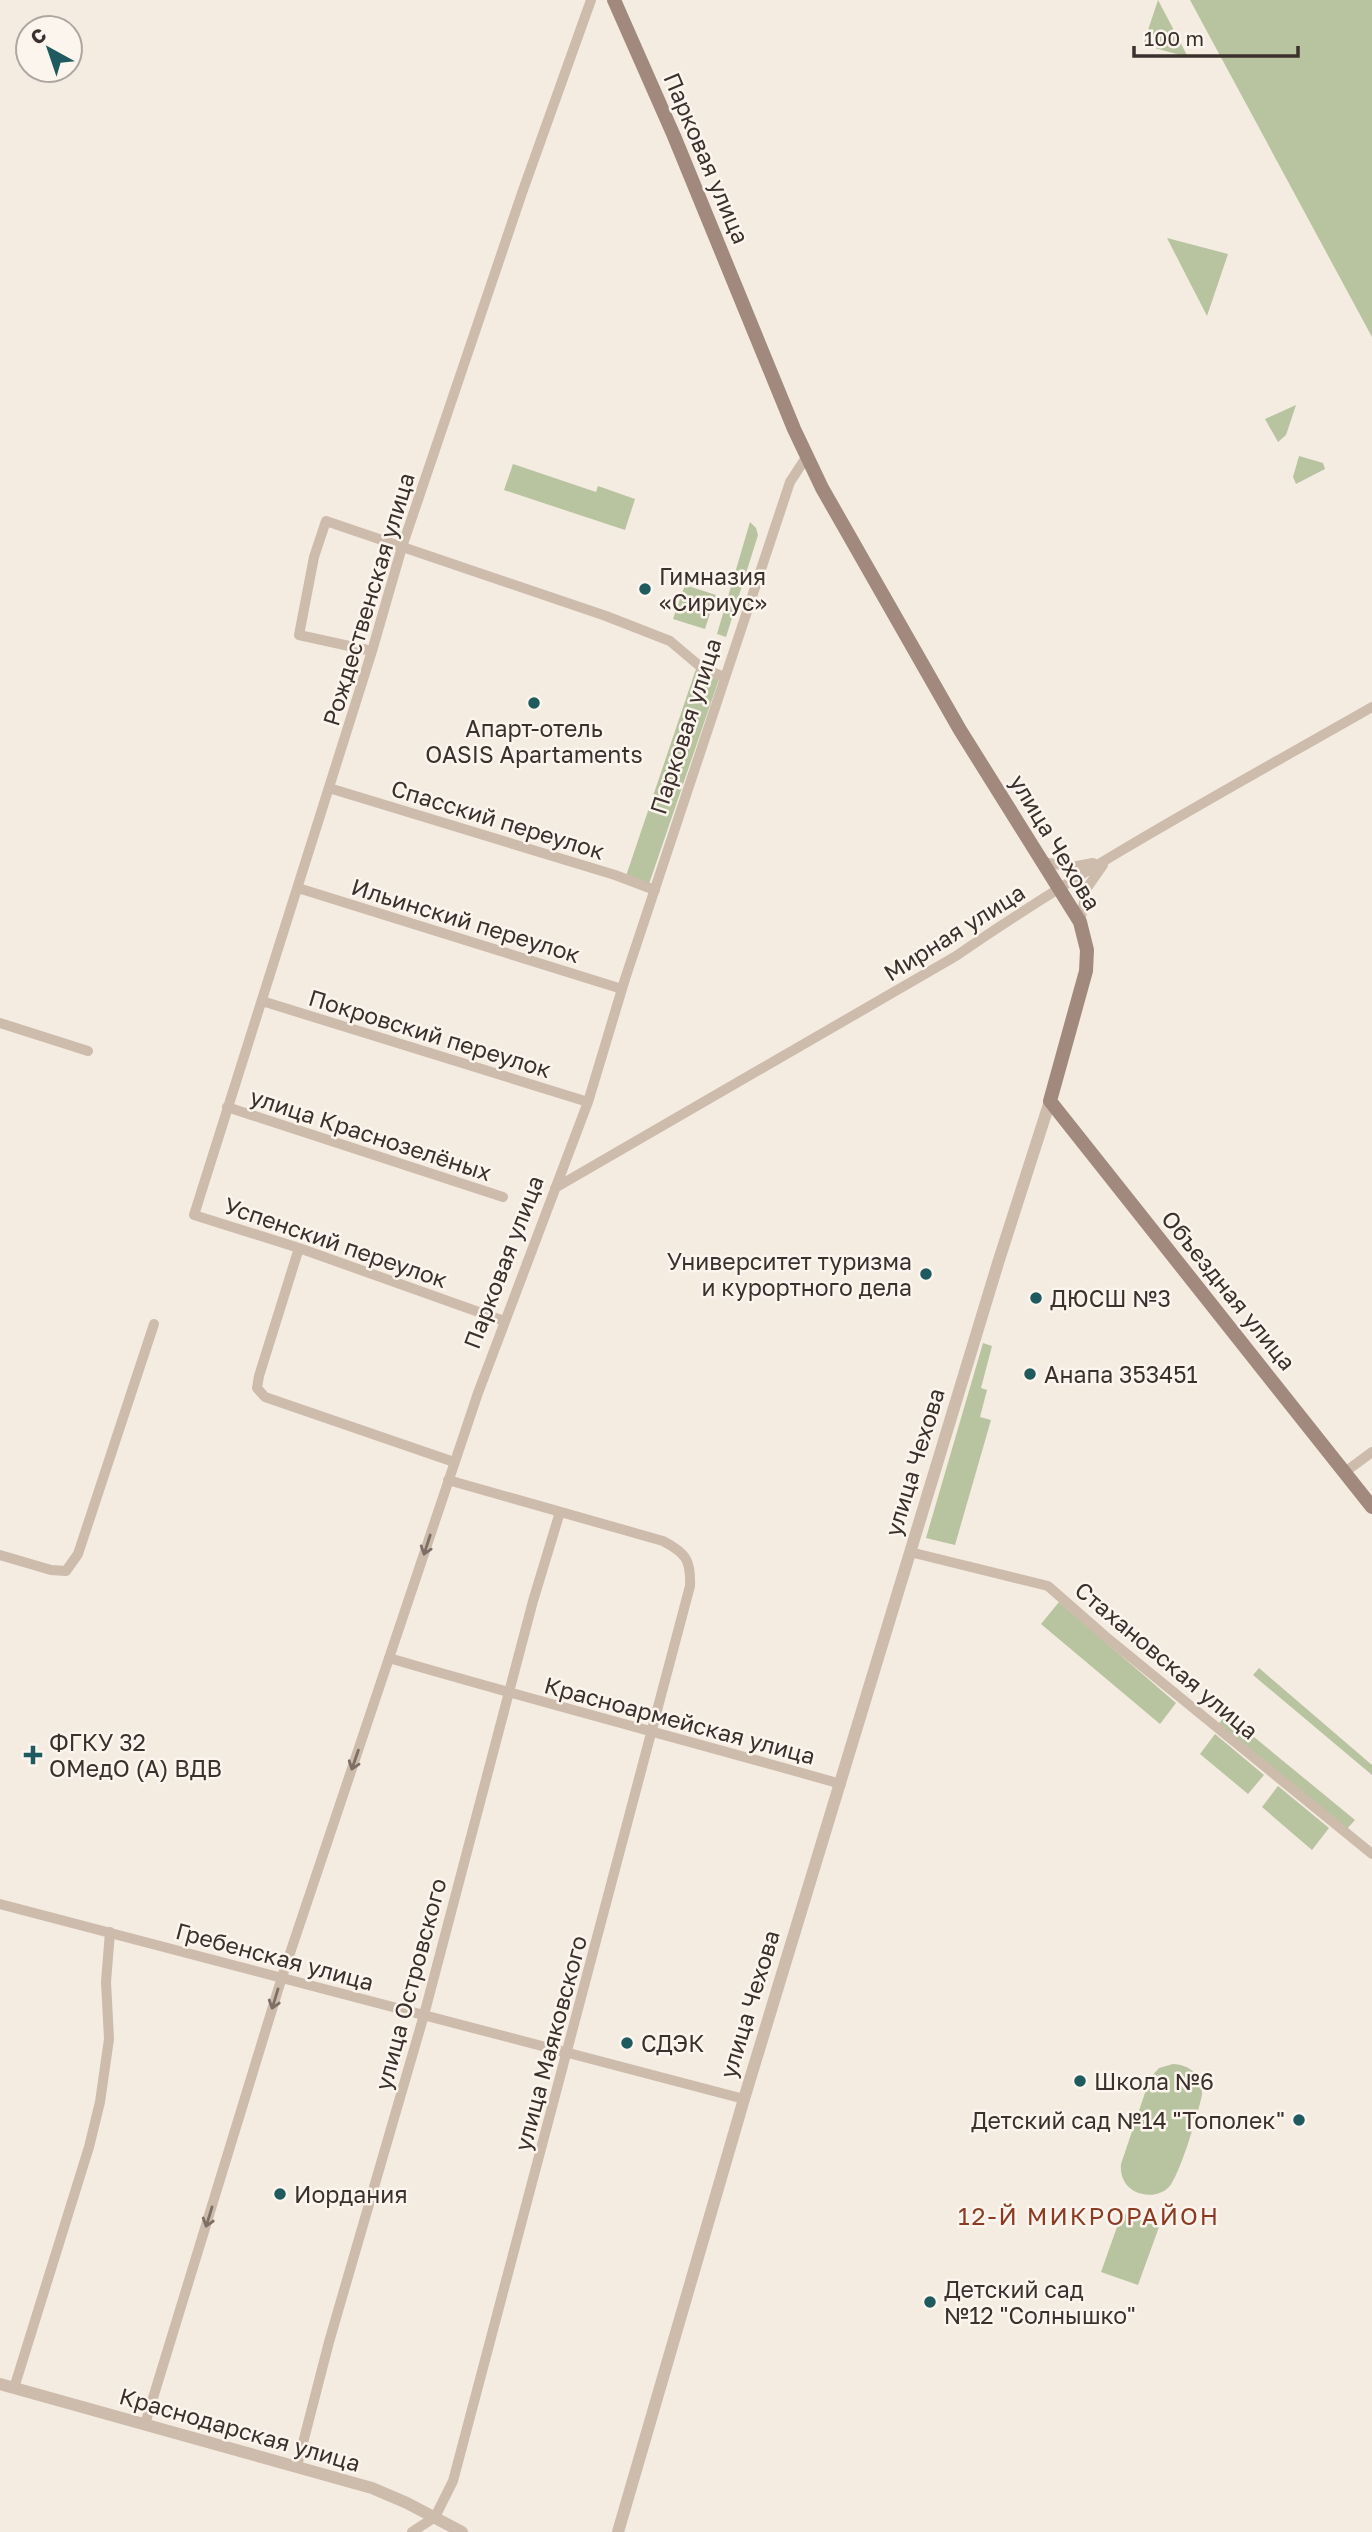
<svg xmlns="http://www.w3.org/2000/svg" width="1372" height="2532" font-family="'Golos Text',sans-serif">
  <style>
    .green { fill: #b8c4a0 }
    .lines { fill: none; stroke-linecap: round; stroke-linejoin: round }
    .minor { stroke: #cdbbac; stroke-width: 10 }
    .tertiary { stroke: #cdbbac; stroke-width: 12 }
    .secondary { stroke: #a18a7d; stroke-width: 14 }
    .oneway { stroke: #7d6f65 }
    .poi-dot { fill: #1f5a5e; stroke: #fbf5ee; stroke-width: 2.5 }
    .labels { text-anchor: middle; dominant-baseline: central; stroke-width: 5; stroke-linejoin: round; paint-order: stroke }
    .street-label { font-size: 23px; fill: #3b302b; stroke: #fbf5ee }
    .poi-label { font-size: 23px; fill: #3b302b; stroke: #fbf5ee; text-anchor: start }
    .neighbourhood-label { font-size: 24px; letter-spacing: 2px; fill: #8c3b22; stroke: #fbf5ee }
  </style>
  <rect width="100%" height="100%" fill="#f4ebe1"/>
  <path class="green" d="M1158,0l30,57 -45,-12z
    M1190,0h182v337z
    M1167,238l61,16 -21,62z
    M1296,405l-10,30 -8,7 -13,-23z
    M1299,456l24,7 2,6 -29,15 -3,-7z
    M513,464l83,28 2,-6 37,13 -10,31 -121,-40z
    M750,522l6,6 2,7 -32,102 -9,-3z
    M685,585l31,10 -11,34 -32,-10z
    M696,669l23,10 -70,205 -23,-8z
    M983,1343l9,3 -11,42 6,2 -7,27 11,3 -36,125 -29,-7z
    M1059,1602l117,101 -16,21 -119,-100z
    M1259,1668l113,97v10l-119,-100z
    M1226,1714l129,106 -9,10 -128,-105z
    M1215,1734l49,41 -16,19 -48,-40z
    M1278,1786l51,42 -17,22 -50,-43z
    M1173,2064c18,1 30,12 29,31 -4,18 -22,80 -33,92 -9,9 -23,10 -35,4 -10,-6 -14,-16 -13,-27l29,-86 9,-10z
    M1122,2213l37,14 -21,58 -37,-13z"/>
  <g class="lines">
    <path class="minor" d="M372,651l-73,-16 15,-78 12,-36 280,95 64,25 32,27 22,9
      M329,788l286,87 40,15
      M1043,862l29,5 21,-4
      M298,888l324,101
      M1080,922l7,-34 16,-23
      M262,1001l326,101
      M0,1023l88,28
      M227,1107l276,90
      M555,1188l401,-232c133,-92 276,-169 416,-249
      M299,1248l-40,128 -2,12 8,9 189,65
      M504,1321l-205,-73 -105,-33 178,-564 30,-104 120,-354 69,-193
      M1345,1472l27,-20
      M910,1552l138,34 57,50 267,218
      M0,1555l51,15 15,1 12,-17 76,-230
      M389,1658c150,44 301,83 452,126
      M0,1904l744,195
      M14,2388l75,-241 11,-45 9,-63 -3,-57 4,-50
      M145,2424l137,-447 196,-584 110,-291 37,-123 165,-497 17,-26
      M297,2466l32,-124 95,-327 109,-414 27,-89
      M412,2532l23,-15 18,-36 237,-895c1,-26 -4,-33 -27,-45l-215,-61"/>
    <path class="tertiary" d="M0,2384l372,104 35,15 55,29
      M618,2532l126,-433 254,-836 52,-162"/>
    <path class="secondary" d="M614,0l60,136 120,293 28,59 138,242 120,192 7,28 -1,21 -36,130 322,406"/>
  </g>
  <defs><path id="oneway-shaft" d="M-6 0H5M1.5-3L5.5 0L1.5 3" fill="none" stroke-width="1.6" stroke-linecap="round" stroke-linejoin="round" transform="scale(1.75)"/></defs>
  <g class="oneway">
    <use href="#oneway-shaft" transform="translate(427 1545) rotate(108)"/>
    <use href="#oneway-shaft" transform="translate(355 1760) rotate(109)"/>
    <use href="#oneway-shaft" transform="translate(275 1999) rotate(107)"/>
    <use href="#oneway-shaft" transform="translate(209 2217) rotate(107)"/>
  </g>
  <g class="poi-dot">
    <circle cx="645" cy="589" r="7"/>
    <circle cx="534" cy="703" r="7"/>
    <circle cx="926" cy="1274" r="7"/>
    <circle cx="1036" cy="1298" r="7"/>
    <circle cx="1030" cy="1374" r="7"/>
    <path d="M29.5 1744.5h7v7h7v7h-7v7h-7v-7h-7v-7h7z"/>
    <circle cx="627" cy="2043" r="7"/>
    <circle cx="1080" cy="2081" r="7"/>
    <circle cx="1299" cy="2120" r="7"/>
    <circle cx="280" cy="2194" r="7"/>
    <circle cx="930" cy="2302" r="7"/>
  </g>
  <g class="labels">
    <g class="street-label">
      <text transform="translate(707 158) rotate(67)">Парковая улица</text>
      <text transform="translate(368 599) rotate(-73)">Рождественская улица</text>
      <text transform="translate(685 726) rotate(-72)">Парковая улица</text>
      <text transform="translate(498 819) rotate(17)">Спасский переулок</text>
      <text transform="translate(1056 842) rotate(59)">улица Чехова</text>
      <text transform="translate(466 920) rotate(17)">Ильинский переулок</text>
      <text transform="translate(954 932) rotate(-32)">Мирная улица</text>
      <text transform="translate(430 1033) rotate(17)">Покровский переулок</text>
      <text transform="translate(371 1134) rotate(18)">улица Краснозелёных</text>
      <text transform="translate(336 1242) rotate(19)">Успенский переулок</text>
      <text transform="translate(503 1262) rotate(-69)">Парковая улица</text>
      <text transform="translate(1229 1290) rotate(51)">Объездная улица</text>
      <text transform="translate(914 1462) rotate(-73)">улица Чехова</text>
      <text transform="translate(1167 1660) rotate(40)">Стахановская улица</text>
      <text transform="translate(680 1720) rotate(15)">Красноармейская улица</text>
      <text transform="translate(275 1956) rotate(15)">Гребенская улица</text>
      <text transform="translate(410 1984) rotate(-75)">улица Островского</text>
      <text transform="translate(749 2004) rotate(-73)">улица Чехова</text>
      <text transform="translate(550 2043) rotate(-75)">улица Маяковского</text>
      <text transform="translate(240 2429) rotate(16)">Краснодарская улица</text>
    </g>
    <g class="poi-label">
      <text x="659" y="576">Гимназия<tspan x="659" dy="26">«Сириус»</tspan></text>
      <text x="534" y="728" text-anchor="middle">Апарт-отель<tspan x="534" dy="26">OASIS Apartaments</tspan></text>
      <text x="912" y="1261" text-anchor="end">Университет туризма<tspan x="912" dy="26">и курортного дела</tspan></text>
      <text x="1050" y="1298">ДЮСШ №3</text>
      <text x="1044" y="1374">Анапа 353451</text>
      <text x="49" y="1742">ФГКУ 32<tspan x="49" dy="26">ОМедО (А) ВДВ</tspan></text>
      <text x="641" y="2043">СДЭК</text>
      <text x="1094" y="2081">Школа №6</text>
      <text x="1285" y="2120" text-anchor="end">Детский сад №14 "Тополек"</text>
      <text x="294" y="2194">Иордания</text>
      <text x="944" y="2289">Детский сад<tspan x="944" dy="26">№12 "Солнышко"</tspan></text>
    </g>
    <g class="neighbourhood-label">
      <text x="1089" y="2215">12-Й МИКРОРАЙОН</text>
    </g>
  </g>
  <g transform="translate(49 49) rotate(320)"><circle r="33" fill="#fbf5ee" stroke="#aea6a0" stroke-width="2"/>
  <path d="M0-5L12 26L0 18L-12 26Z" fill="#1f5a5e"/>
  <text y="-10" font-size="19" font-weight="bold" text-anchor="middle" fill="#3b302b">С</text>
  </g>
  <path d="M1134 46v10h164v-10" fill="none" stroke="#3b302b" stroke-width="3.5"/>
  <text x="1144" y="46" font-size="21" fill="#3b302b" stroke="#fbf5ee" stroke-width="5" paint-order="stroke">100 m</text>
</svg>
